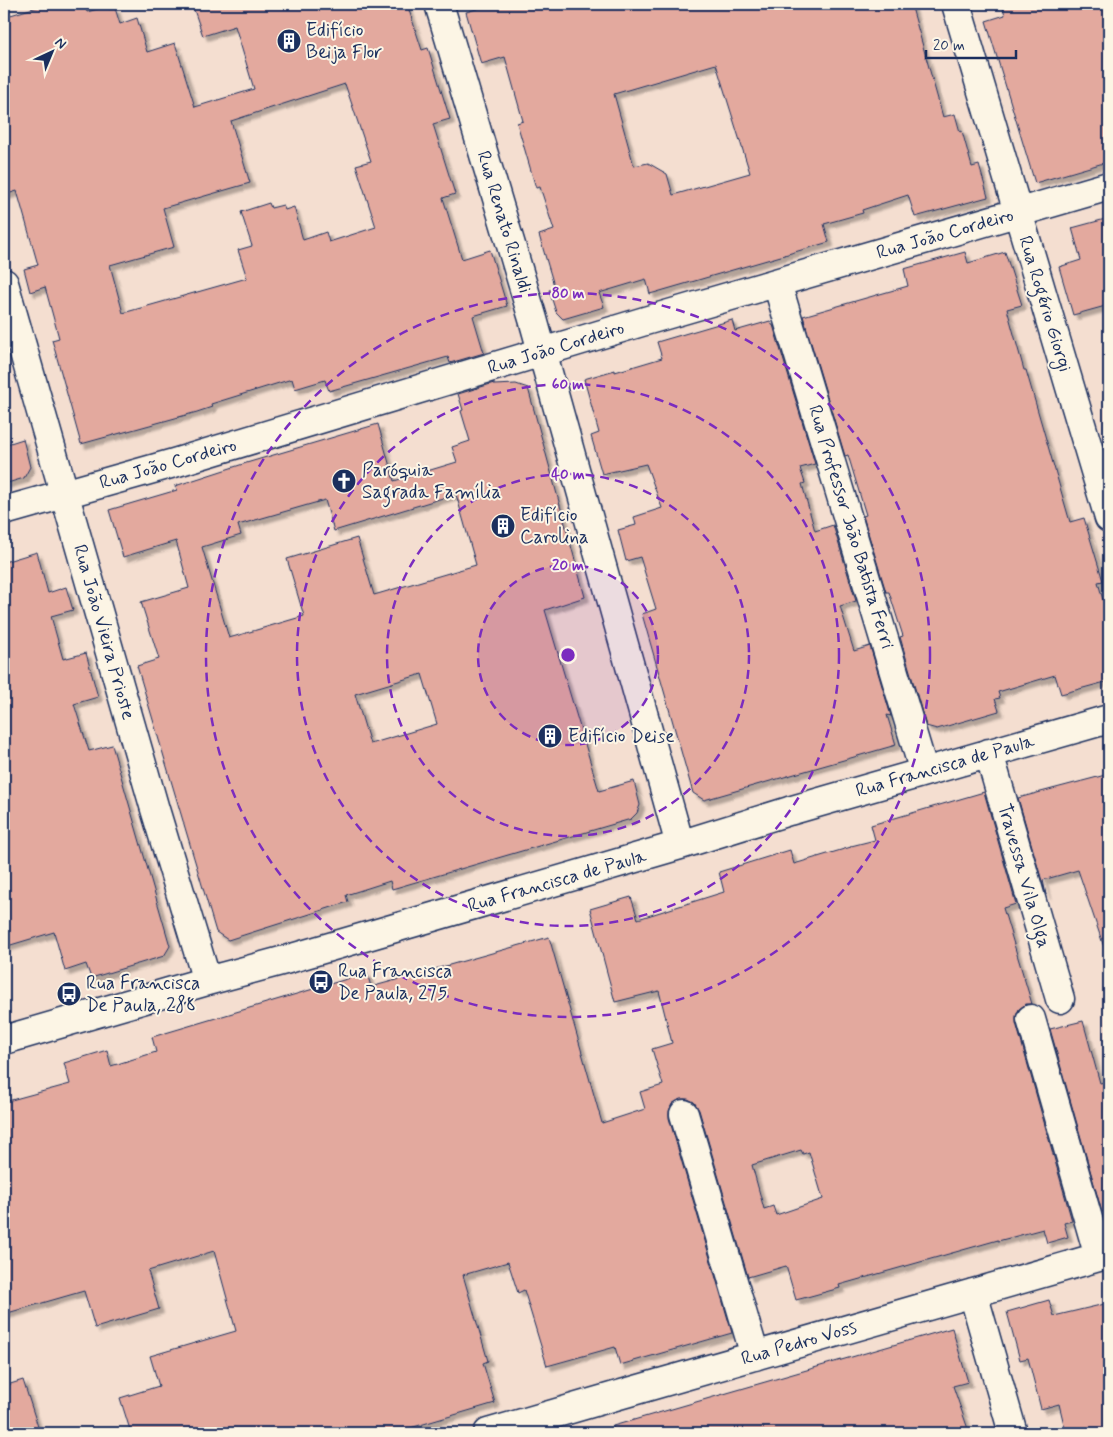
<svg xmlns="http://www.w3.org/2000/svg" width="1113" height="1437" font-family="Mynerve,sans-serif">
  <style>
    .building { fill: #e3a99e; stroke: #1b2f5e; fill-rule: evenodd; filter: url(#shadow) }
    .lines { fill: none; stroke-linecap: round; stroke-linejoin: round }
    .minor-casing { stroke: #1b2f5e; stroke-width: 31 }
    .minor { stroke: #fcf5e5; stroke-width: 28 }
    .ring { fill: none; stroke: #7b2cbf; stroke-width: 2.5; stroke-dasharray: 9 6 }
    .labels { text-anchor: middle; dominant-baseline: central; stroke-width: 4; stroke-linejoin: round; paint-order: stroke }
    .poi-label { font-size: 19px; fill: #1b2f5e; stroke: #fcf5e5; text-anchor: start }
    .street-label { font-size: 19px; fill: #1b2f5e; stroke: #fcf5e5 }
    .centre { fill: #7b2cbf; stroke: #fcf5e5; stroke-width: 2.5 }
    .ring-label { font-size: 15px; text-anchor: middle; font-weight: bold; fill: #7b2cbf; stroke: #fcf5e5; stroke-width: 4; stroke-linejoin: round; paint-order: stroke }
  </style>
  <defs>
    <filter id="shadow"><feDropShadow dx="4.5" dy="4.5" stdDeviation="1" flood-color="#0004"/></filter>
  </defs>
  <rect width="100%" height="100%" fill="#f4ded0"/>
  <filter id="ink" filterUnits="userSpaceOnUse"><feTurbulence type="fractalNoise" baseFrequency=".02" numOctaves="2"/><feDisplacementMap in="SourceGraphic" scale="10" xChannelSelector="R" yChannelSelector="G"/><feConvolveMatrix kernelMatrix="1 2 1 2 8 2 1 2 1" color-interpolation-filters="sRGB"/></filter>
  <g filter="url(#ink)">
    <path class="building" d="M47,4h37l3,8 21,-6 1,3 6,-1 5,16 17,-6 10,34 28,-9 20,64 59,-18 -19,-63 -32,10 -11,-32h215l15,46 6,-2 22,71 -17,5 22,70 -12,4 19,61 28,-9 17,56 -34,10 11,37 -34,10 -2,-6 -119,34 -4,-11 -30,9 -3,-10 -81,25 1,3 -15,5 -116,32 -29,-104 7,-2 -14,-51 -15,5 -6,-23 14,-4 -21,-74 -13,4v-178zM345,84l26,77 -15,4 20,62 -47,15 -3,-10 -23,8 -9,-33 -9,3 -2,-5 -12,3 -2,-5 -28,9 11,34 -14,4 9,28 -124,35 -13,-48 64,-18 -11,-39 87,-25 -19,-62z
      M494,4h417l32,113 12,-3 5,18 2,-1 10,36 7,-2 9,32 -73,20 -7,-22 -46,15 1,3 -39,11 5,18 -179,52 -4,-15 -47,14 5,14 -41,12 -7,-7 -7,-22 6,-1 -16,-54 15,-5 -14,-43 -4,1 -19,-65 6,-2 -18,-64 -24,7 -15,-52zM716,64l34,109 -77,22 -6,-21 -19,-11 -14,3 -20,-72z
      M1002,4h107v140l-6,2 4,16 -72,21 -49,-162 19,-6z
      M1109,218v87l-36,10 -14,-48 22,-7 -9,-32z
      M965,252l3,11 37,-11 17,53 -15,4 17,61h2l44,152 14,-4 19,63 -5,1 11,40v59l-48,13 -6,-19 -57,17 2,6 -5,1 4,12 -62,18 -11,-3 -26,-89 3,-1 -14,-44h-3l-23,-76 3,-1 -18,-60 -3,1 -42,-140 105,-30 -4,-17z
      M732,320l3,11 35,-10 2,4h1l42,139 -15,4 5,15 -3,1 13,47 18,-6 23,76 -16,5 14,45 16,-5 21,70 -4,-1 9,30 -192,55 -11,-7 -51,-179 14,-5 -16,-52 -14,4 -8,-31 18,-5 -2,-8 28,-9 -16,-44 -44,10 -11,-38 8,-3 -15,-54 31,-9v2l47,-14 -5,-16z
      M494,383v2l22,-1 12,4 57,209 -40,13 54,181 35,-10 6,24 -3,8 -6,6 -239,70 -2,-8 -44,14 2,7 -120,38 -12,-8 -79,-266 22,-7 -18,-57 48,-14 -13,-47 -53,16 -14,-47 68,-20 -2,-4 68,-22 135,-40 16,57 63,-19 -5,-15 18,-6 -9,-30 2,-1 -5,-16zM456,494l20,71 -102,30 -17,-57 -70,21 17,57 -75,22 -27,-91 39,-12 -3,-10 87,-25 9,31zM422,674l15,50 -67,20 -15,-50z
      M23,439l7,28 -6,11 -20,6v-39z
      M37,552l11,41 18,-6 7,23 -22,6 12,43 23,-6 12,44 -24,7 15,47 23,-6 58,201 -6,10 -73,22 -5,-14 -21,7 -11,-39 -50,15v-385z
      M1109,774v175l-4,1 -27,-80 -35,10 3,15 -28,-97z
      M984,792l32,112 -13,4 29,96h-6l-7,5 -3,7v7l56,198 -8,2 4,14 -21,6 -4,-14 -45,12v-1l-159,45 1,3 -44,12 -10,-34 -38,11 -49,-167 -5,-8 -6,-3h-8l-8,5 -3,7v7l63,215 -112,32 -5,-18 -68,19 -23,-76 -6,3 -10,-31 -45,13 25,86 -5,2 12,40 -102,30h-262l-11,-35 39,-12 -9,-30 86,-25 -22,-80 -66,20 11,38 -64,19 -11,-37 -80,23v-212l66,-18 -6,-21 43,-13 4,16 45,-14 -4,-15 215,-64 4,14 178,-50 53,186 43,-14 -5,-17 23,-7 -11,-36 20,-6 -13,-52 -44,11 -25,-93 41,-12 7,22 86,-27 -5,-20 71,-22 4,14 57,-17v-1l24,-6 -4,-15zM801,1150l2,4 6,-2 14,47 -47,16 -3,-9 -9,3 -12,-44z
      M1083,1021l17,62 5,-1 4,13v115l-7,2 -52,-183z
      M1049,1300l5,16 55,-13v130h-43l-7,-29 -18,5 -13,-51 -8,2 -13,-48z
      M952,1328l16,54 -15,4 15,43 -14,4h-340l-1,-7z
      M23,1380l17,53h-36v-47z"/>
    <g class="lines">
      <defs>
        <path id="minor" d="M439,4l94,315 147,526
          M956,4l153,514
          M4,283l150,523 53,175
          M777,283l147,489
          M4,511l170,-48 471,-142 464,-135
          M989,753l71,246
          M1031,1019l68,238
          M4,1040l203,-59 78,-21 395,-115 109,-34 320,-92
          M684,1114l71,242
          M973,1293l40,140
          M488,1433l134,-39 487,-140"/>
      </defs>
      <use href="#minor" class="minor-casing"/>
      <use href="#minor" class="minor"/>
    </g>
  </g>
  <circle cx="568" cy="655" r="90" fill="#7b2cbf" fill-opacity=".12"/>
  <g class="ring">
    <circle cx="568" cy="655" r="90"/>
    <circle cx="568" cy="655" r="181"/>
    <circle cx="568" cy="655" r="271"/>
    <circle cx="568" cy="655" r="362"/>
  </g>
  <defs>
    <symbol id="building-disc" viewBox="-11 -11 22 22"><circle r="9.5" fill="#1b2f5e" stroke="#fcf5e5"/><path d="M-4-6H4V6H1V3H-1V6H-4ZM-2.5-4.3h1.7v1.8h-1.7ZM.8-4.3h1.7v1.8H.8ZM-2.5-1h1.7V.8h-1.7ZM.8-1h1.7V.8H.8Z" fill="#fff"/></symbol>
    <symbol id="church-disc" viewBox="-11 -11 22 22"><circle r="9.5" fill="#1b2f5e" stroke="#fcf5e5"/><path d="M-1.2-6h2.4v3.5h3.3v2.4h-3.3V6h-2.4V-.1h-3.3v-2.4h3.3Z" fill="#fff"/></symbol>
    <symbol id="bus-disc" viewBox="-11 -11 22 22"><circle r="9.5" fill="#1b2f5e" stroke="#fcf5e5"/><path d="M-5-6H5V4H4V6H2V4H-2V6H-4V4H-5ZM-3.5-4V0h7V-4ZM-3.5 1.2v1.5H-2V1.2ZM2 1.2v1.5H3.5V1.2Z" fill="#fff"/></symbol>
  </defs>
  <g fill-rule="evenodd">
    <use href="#building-disc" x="275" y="27" width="28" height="28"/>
    <use href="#church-disc" x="330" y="467" width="28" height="28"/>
    <use href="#building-disc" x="489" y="512" width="28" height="28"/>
    <use href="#building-disc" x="536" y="722" width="28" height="28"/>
    <use href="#bus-disc" x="307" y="968" width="28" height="28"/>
    <use href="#bus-disc" x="55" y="980" width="28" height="28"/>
  </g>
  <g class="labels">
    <g class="poi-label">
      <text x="306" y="30">Edifício<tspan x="306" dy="22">Beija Flor</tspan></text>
      <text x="362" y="470">Paróquia<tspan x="362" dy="22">Sagrada Família</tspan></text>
      <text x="520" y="515">Edifício<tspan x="520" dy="22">Carolina</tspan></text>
      <text x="568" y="736">Edifício Deise</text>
      <text x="338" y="971">Rua Francisca<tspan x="338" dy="22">De Paula, 275</tspan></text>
      <text x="86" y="983">Rua Francisca<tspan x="86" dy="22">De Paula, 288</tspan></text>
    </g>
    <g class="street-label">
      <text transform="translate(504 222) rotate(73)">Rua Renato Rinaldi</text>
      <text transform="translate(945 234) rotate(-16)">Rua João Cordeiro</text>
      <text transform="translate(1045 304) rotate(73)">Rua Rogério Giorgi</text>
      <text transform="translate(556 348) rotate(-17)">Rua João Cordeiro</text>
      <text transform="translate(168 464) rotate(-16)">Rua João Cordeiro</text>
      <text transform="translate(851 527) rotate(73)">Rua Professor João Batista Ferri</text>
      <text transform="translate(104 632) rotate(74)">Rua João Vieira Prioste</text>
      <text transform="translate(945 766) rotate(-16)">Rua Francisca de Paula</text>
      <text transform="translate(1024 876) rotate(74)">Travessa Vila Olga</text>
      <text transform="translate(557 881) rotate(-16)">Rua Francisca de Paula</text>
      <text transform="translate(799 1343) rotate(-16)">Rua Pedro Voss</text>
    </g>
  </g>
  <circle cx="568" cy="655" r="8" class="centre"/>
  <g class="ring-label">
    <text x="568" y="298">80 m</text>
    <text x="568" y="389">60 m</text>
    <text x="568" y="479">40 m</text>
    <text x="568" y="570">20 m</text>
  </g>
  <rect width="1113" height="1437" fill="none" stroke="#fcf5e5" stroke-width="20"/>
  <rect x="10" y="10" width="1093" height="1417" fill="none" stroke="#1b2f5e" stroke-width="2" filter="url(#ink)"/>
  <g transform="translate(52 52) rotate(44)" stroke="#fcf5e5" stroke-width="4" paint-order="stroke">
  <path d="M0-4L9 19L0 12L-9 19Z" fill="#1b2f5e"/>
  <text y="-8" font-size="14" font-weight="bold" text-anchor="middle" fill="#1b2f5e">N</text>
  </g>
  <path d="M926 50v8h90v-8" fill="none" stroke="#1b2f5e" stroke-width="2.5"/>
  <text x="933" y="50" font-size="15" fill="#1b2f5e" stroke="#fcf5e5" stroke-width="4" paint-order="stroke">20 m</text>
</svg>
